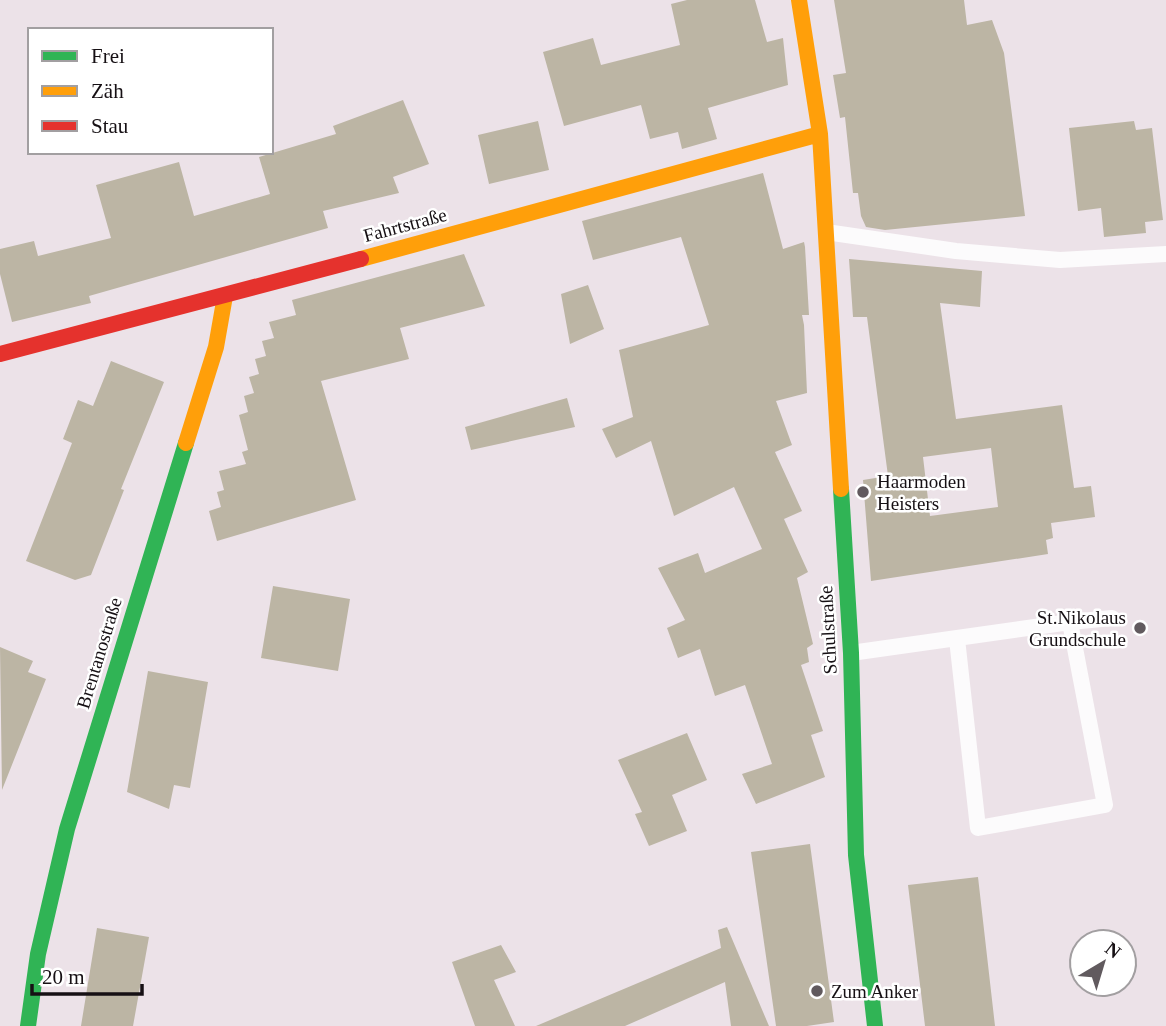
<svg xmlns="http://www.w3.org/2000/svg" width="1166" height="1026" font-family="'Times New Roman',serif">
  <style>
    .building { fill: #bcb5a4; fill-rule: evenodd }
    .lines { fill: none; stroke-linecap: round; stroke-linejoin: round }
    .lane { stroke: #fcfbfc; stroke-width: 16 }
    .fast { stroke: #30b455; stroke-width: 16 }
    .slow { stroke: #ff9f0a; stroke-width: 16 }
    .jam { stroke: #e5322d; stroke-width: 16 }
    .poi-dot { fill: #615a5e; stroke: #fff; stroke-width: 2.5 }
    .labels { text-anchor: middle; dominant-baseline: central; stroke-width: 5; stroke-linejoin: round; paint-order: stroke }
    .street-label { font-size: 19px; fill: #161014; stroke: #fff }
    .poi-label { font-size: 19px; fill: #161014; stroke: #fff; text-anchor: start }
  </style>
  <rect width="100%" height="100%" fill="#ece2e8"/>
  <path class="building" d="M687,0h68l12,42 16,-4 5,47 -80,23 9,31 -35,10 -4,-17 -28,7 -9,-34 -77,21 -21,-74 50,-14 8,27 79,-20 -9,-41z
    M834,0h130l3,25 25,-5 12,33 21,163 -140,14 -19,-3 -5,-11 -3,-23h-5l-8,-76 -5,1 -7,-43 13,-2z
    M403,100l26,64 -36,13 6,16 -76,18 5,17 -239,68 2,7 -79,19 -12,-48v-25l34,-8 4,15 73,-18 -15,-53 83,-23 15,54 76,-22 -11,-37 77,-23 -3,-8z
    M538,121l11,49 -60,14 -11,-49z
    M1134,121l2,9 16,-2 11,92 -18,2 1,11 -42,4 -3,-29 -23,3 -9,-83z
    M763,173l20,76 21,-7 1,5 4,68h-7l2,10 3,68 -31,8 16,44 -17,7 27,59 -18,8 24,53 -11,6 16,66 -6,4 2,14 -8,3 22,66 -12,4 14,42 -69,27 -14,-30 30,-10 -27,-79 -30,11 -15,-47 -22,9 -11,-30 18,-8 -27,-52 40,-15 7,20 57,-24 -28,-62 -60,29 -23,-75 -35,17 -14,-29 31,-12 -14,-67 90,-25 -28,-88 -88,23 -11,-39z
    M464,254l21,52 -85,22 9,31 -88,22 35,119 -139,41 -8,-30 12,-4 -4,-15 7,-2 -5,-19 27,-7 -4,-12 6,-2 -9,-35 9,-3 -4,-16 10,-3 -5,-16 10,-3 -4,-15 11,-3 -4,-15 12,-3 -5,-16 27,-7 -4,-15z
    M849,259l133,12 -2,36 -40,-4 16,116 106,-14 12,83 17,-2 4,31 -44,6 2,15 -7,2 2,14 -177,27 -8,-101 25,-4 -21,-159h-14zM991,448l7,59 -68,9 -7,-59z
    M588,285l16,44 -34,15 -9,-50z
    M111,361l53,21 -43,107 3,1 -33,85 -16,5 -49,-19 46,-118 -9,-4 15,-39 15,6z
    M567,398l8,29 -104,23 -6,-23z
    M273,586l77,13 -12,72 -77,-13z
    M0,647l33,14 -5,11 18,7 -44,111z
    M148,671l60,11 -18,106 -16,-3 -5,24 -42,-17z
    M687,733l20,47 -35,15 15,36 -38,15 -14,-32 7,-2 -24,-52z
    M810,844l24,178 -27,4h-31l-25,-174z
    M978,877l17,149h-70l-17,-141z
    M727,927l42,99h-38l-6,-44 -100,44h-89l185,-78 -3,-18z
    M97,928l52,9 -16,89h-52z
    M501,945l15,27 -22,8 21,46h-40l-23,-64z"/>
  <g class="lines">
    <path class="lane" d="M826,232l130,19 104,9 106,-6
      M957,639l21,189 127,-23 -35,-183
      M851,653l219,-31 42,-4"/>
    <path class="fast" d="M841,489l10,164 5,202 19,171
      M28,1026l10,-72 29,-125 119,-386"/>
    <path class="slow" d="M799,0l21,134 21,355
      M361,259l459,-125
      M186,443l30,-96 9,-51"/>
    <path class="jam" d="M0,354l361,-95"/>
  </g>
  <g class="poi-dot">
    <circle cx="863" cy="492" r="7"/>
    <circle cx="1140" cy="628" r="7"/>
    <circle cx="817" cy="991" r="7"/>
  </g>
  <g class="labels">
    <g class="street-label">
      <text transform="translate(405 225) rotate(-15)">Fahrtstraße</text>
      <text transform="translate(828 630) rotate(-93)">Schulstraße</text>
      <text transform="translate(99 653) rotate(-73)">Brentanostraße</text>
    </g>
    <g class="poi-label">
      <text x="877" y="481">Haarmoden<tspan x="877" dy="22">Heisters</tspan></text>
      <text x="1126" y="617" text-anchor="end">St.Nikolaus<tspan x="1126" dy="22">Grundschule</tspan></text>
      <text x="831" y="991">Zum Anker</text>
    </g>
  </g>
  <rect x="28" y="28" width="245" height="126" fill="#ffffff" stroke="#a29fa1" stroke-width="2"/>
  <rect x="42" y="51" width="35" height="10" fill="#30b455" stroke="#a29fa1" stroke-width="2"/>
  <text x="91" y="63" font-size="21" fill="#161014">Frei</text>
  <rect x="42" y="86" width="35" height="10" fill="#ff9f0a" stroke="#a29fa1" stroke-width="2"/>
  <text x="91" y="98" font-size="21" fill="#161014">Zäh</text>
  <rect x="42" y="121" width="35" height="10" fill="#e5322d" stroke="#a29fa1" stroke-width="2"/>
  <text x="91" y="133" font-size="21" fill="#161014">Stau</text>
  <g transform="translate(1103 963) rotate(38)"><circle r="33" fill="#ffffff" stroke="#a29fa1" stroke-width="2"/>
  <path d="M0-5L12 26L0 18L-12 26Z" fill="#615a5e"/>
  <text y="-10" font-size="19" font-weight="bold" text-anchor="middle" fill="#161014">N</text>
  </g>
  <path d="M32 984v10h110v-10" fill="none" stroke="#161014" stroke-width="3.5"/>
  <text x="42" y="984" font-size="21" fill="#161014" stroke="#ffffff" stroke-width="5" paint-order="stroke">20 m</text>
</svg>
